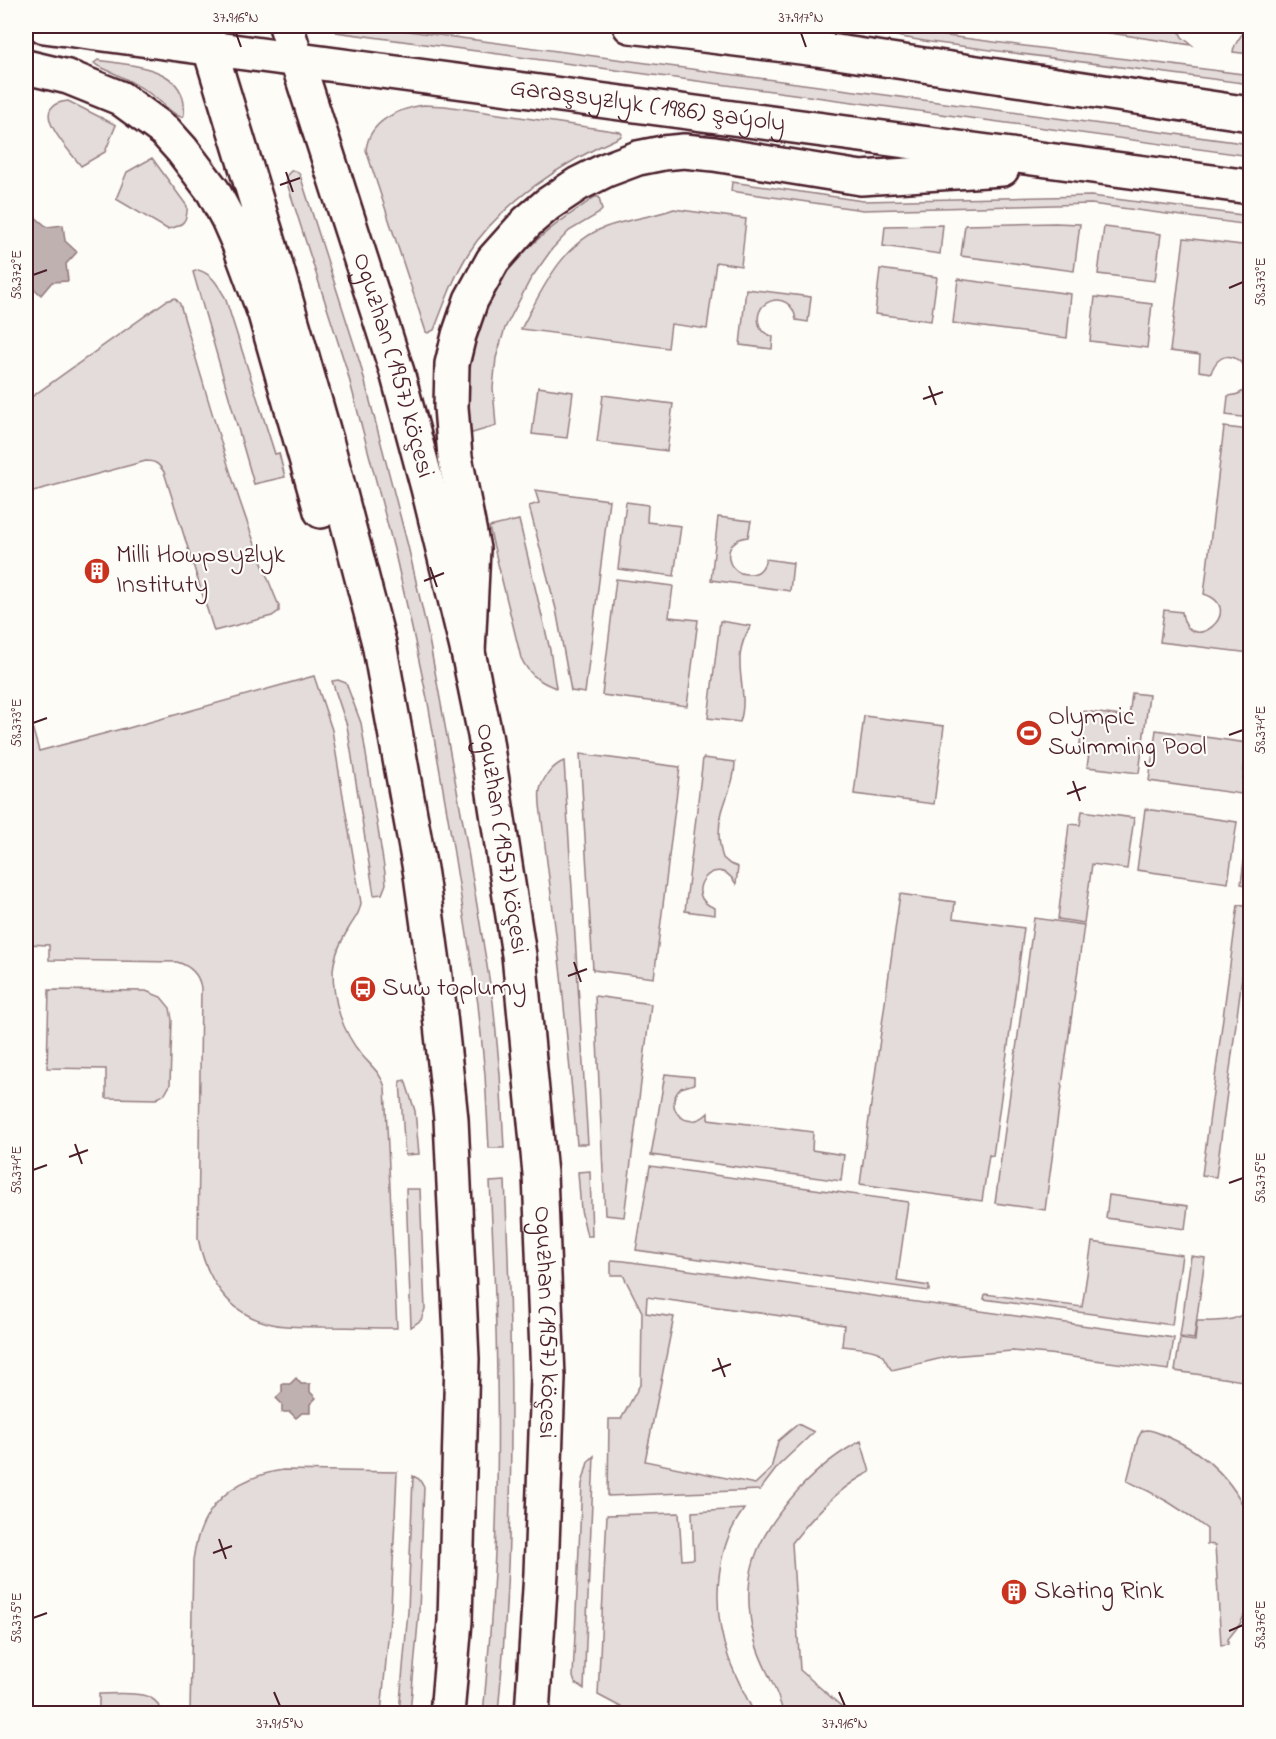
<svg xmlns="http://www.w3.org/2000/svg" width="1276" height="1739" font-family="'Indie Flower',sans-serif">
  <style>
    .green { fill: #e3dcda; stroke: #967e82; stroke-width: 1.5 }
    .water { fill: #c0b1b1; stroke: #91777b; stroke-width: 1.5 }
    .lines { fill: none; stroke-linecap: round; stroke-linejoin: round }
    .secondary-casing { stroke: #4a1f2b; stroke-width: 38 }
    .primary-casing { stroke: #4a1f2b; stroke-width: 38 }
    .secondary { stroke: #fdfcf7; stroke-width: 33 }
    .primary { stroke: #fdfcf7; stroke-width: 33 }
    .ticks { fill: none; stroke: #4a1f2b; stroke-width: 2 }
    .labels { text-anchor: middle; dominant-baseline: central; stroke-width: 4.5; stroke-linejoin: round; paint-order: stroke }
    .street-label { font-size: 26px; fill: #4a1f2b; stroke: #fdfcf7 }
    .poi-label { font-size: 26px; fill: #4a1f2b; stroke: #fdfcf7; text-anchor: start }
    .neatline { fill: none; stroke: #4a1f2b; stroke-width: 2 }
    .ticks-label { font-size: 15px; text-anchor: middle; fill: #4a1f2b }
  </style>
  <rect width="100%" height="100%" fill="#fdfcf7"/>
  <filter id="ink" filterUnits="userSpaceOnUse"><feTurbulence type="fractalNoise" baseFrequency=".0167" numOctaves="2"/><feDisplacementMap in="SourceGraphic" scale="12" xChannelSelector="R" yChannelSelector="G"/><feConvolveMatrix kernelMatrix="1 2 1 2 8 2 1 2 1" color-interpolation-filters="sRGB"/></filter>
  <g filter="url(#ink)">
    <path class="green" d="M337,26h34l879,118v12l-914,-124z
      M861,26h32l39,8 318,41v9l-320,-42 -29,-5z
      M1083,26h94l5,11 10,8 -110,-16z
      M1247,26h3v28l-17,-2c1,-10 10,-17 14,-26z
      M98,60c34,6 91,6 86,55l-2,2c-7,-1 -13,-8 -19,-13 -19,-17 -42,-28 -65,-38l-4,-3z
      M68,101l48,24 -11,27 -24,14c-12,-16 -57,-61 -13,-65z
      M423,105l22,1 175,26 2,2 -2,3c-55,24 -120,66 -152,117 -15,24 -24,51 -34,76l-6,3 -2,-1 -60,-182c3,-29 32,-41 57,-45z
      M152,158l35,48c1,15 -5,21 -20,23l-51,-30 11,-27z
      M291,171h5l4,4 60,188 48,183 20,88 38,205 27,163 7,72 4,74h-15l-4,-73 -7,-71 -26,-163 -24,-138 -14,-66 -20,-88 -48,-182 -60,-187 1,-5z
      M732,182l131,19 228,-5 159,20v9l-159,-21 -228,6 -132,-19z
      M595,197h4l3,13 -4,4 -29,17 -17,18 -22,31 -25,48 -9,30 -3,30 3,38 -27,8c-3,-22 -6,-43 -2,-65 6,-37 24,-80 49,-108 22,-26 52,-45 79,-64z
      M674,209l72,10 -5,47 -25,-4 -9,67 -36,-5 -3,24 -147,-19c20,-37 41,-87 85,-102 22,-8 46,-10 68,-18z
      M1055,223l25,1 -6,47 -113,-15 4,-31z
      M943,225l-3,29 -57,-8 2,-20z
      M1104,227l57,7 -6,47 -57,-7z
      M1184,238l66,8v172l-24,-3 2,-19c48,-4 -1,-69 -17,-23l-12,-2 1,-16 -30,-4z
      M880,269l57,8 -6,44 -56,-7z
      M198,270c15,4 20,16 27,27l50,157 4,-1 6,24 -31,7 -61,-212z
      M958,279l113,15 -4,44 -114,-15z
      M746,289l65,8 -3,25 -12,-2c-5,-35 -51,-19 -34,11l11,6 -1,12 -32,-4z
      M1095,297l57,7 -5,44 -57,-7z
      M175,298l5,6c30,102 58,204 99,302v5l-7,5 -58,15 -50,-159c-5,-8 -9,-11 -18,-11l-120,32v-92l140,-100z
      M538,387l35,5 -6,46 -35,-4z
      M603,395l70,9 -6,47 -70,-9z
      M1224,427l26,3v223l-90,-11 4,-32 18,2c6,48 67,-3 22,-18z
      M535,490l74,10 -24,193 -14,-2 -15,-82 -27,-103 10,-3z
      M626,502l22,3 -1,17 34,4 -7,50 -56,-7z
      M718,517l33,4 -3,16c-28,2 -24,39 2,37 9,0 14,-7 16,-15l27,4 -3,28 -79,-11z
      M519,520l31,130 6,38c-16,-6 -27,-13 -35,-30l-32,-131z
      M616,579l57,7 -4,31 29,3 -11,86 -85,-11z
      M720,621l31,5c-24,35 0,63 -11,96l-32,-4z
      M314,676l18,54 29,173c-1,11 -7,16 -12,25 -8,13 -15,28 -16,43 0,30 9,60 28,83 9,11 20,19 24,33l12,241c-25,0 -50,-1 -74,-1 -17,-1 -35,1 -51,-3 -43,-9 -66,-45 -74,-86l3,-250c-2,-14 -11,-22 -24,-26l-128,-2v-15l-23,-1v-238l13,45 86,-23v1z
      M338,680l8,3 15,40 24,150 1,11 -4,10 -8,1 -27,-169 -15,-45z
      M1132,693l17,2 -10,78 -52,-6 2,-14 -10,-1 5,-41 45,6z
      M864,716l80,10 -10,78 -80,-10z
      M1156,730l91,13 -6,51 -92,-13z
      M580,754l100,13 -26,211 -61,-8z
      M703,758l32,4c0,18 -8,32 -13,50 -4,15 -4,31 1,46l7,6 8,3 -2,17c-20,-35 -57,12 -21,24v7l-30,-4z
      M564,761l24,383h-11l-16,-169 -21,-170c0,-4 -1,-10 0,-15 2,-11 13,-25 24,-29z
      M1145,809l92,13 -9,61 -91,-13z
      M1082,811l52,7 -7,51 -35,-5 -8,59 -26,-4 11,-95 11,1z
      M1249,823h1v63l-9,-2z
      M900,894l55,8 -2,16 71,10 -31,228 -4,-1 -7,46 -122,-17z
      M1238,905l12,2v9l-34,261 -14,-2z
      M1034,918l50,7 -39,285 -50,-7z
      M49,990l97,1 15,6 9,11 2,12 -2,65 -5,9 -9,5 -50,-1v-29l-59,-1z
      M595,996l56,8 -27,213 -19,-2z
      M665,1074l29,3v7l-13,4c-20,19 6,46 27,25v6l105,13 -1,18 32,5 -3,26 -190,-26z
      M405,1080l10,31 4,43 -14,1 -5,-74z
      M650,1166l258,36 -11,79 32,5v5l-293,-41z
      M590,1171l2,65h-5l-6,-26 -3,-38z
      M505,1181c8,178 10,355 -7,532l-15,1c6,-62 11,-124 13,-187 4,-115 0,-230 -6,-345z
      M406,1189h14l5,120 -4,11 -10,7z
      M1109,1195l79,11 -3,23 -79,-11z
      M1092,1242l90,13 -10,70 -188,-26 1,-5 97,13z
      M1191,1256l14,2 -11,81 -14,-2z
      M611,1260l13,1 550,77 -5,32 -120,-16 -37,-3 -61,5 -59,14c-5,-4 -6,-11 -11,-16 -7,-6 -29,-7 -39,-8l2,-21 -197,-28 -1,16 28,4 -29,144 110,23 16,-15 7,-28 20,-17 16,8 -35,33 -19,25 -152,6 1,-77h12l20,-36 1,-71 -19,-37h-12z
      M1250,1268v114l-75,-11 5,-32 15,2 2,-20c15,0 36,2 47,-8z
      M1146,1430c8,0 15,4 22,7 37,15 73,49 82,89v77l-10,21 -12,15v5l-7,1 -6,-100 -8,-1v-15c-26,-21 -50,-35 -80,-48l11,-43 4,-7z
      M861,1441l9,31c-31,15 -57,44 -78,71l8,127 49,43h-66c-5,-26 -22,-47 -28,-72 -17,-65 1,-104 44,-152 18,-19 38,-36 62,-48z
      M594,1456l-10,233 -9,-6 -2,-6 9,-193 6,-22z
      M283,1470l114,2 -6,136 -10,105h-191l3,-153c7,-54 38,-82 90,-90z
      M413,1476l6,3 5,8 -5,124 -9,102h-11l9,-102z
      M744,1509c-31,42 -32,104 -15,150 7,19 17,37 25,54h-122l-34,-18 9,-180 72,-2 3,47 12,-1 -2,-47z
      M99,1694c19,0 61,-6 61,19h-61z"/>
    <path class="water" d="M34,216l13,11 16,-2 2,16 12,11 -11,12 2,17 -16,1 -11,13 -12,-11h-3v-57z
      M296,1378l5,6h9v8l6,6 -6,6v9h-8l-6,5 -6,-6h-8v-8l-6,-6 6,-6v-8h8z"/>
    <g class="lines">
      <defs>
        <g id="secondary">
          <path d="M203,26l71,233 52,181 53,203 42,232 18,131 12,113 11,240 -7,262 -8,93"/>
          <path id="s1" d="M286,26l111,346 31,116 40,164 17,83 34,220 21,219 8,204 -7,195 -9,141"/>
          <path d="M26,67l42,10 52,21 45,33 17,19 31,41 15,28 11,25 26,70 56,197"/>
        </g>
        <g id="primary">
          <path id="s2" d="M44,26l1206,161"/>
          <path d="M630,26l187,23 433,65"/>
          <path d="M468,652l5,-103 -18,-92 -4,-50 1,-43 7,-29 12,-35 22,-40 34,-38 21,-18 30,-20 28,-14 32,-12 25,-5 21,-2 30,3 147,24 141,-9"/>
        </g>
      </defs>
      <use href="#secondary" class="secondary-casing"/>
      <use href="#primary" class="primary-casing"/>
      <use href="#secondary" class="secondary"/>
      <use href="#primary" class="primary"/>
    </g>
  </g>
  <path class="ticks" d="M236,33l5,14M801,33l5,14M286,172l7,20M280,185l20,-7M33,275l14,-5M1229,288l14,-6M929,386l7,19M923,399l20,-7M430,567l7,20M424,581l20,-8M33,723l14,-5M1229,735l14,-5M1073,781l7,20M1067,794l19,-7M574,962l7,20M568,976l19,-7M75,1144l7,20M69,1157l19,-7M33,1170l14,-5M1229,1183l14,-5M718,1358l7,19M712,1371l19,-7M219,1539l7,20M213,1553l19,-7M33,1618l14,-5M1229,1631l14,-6M274,1692l6,14M839,1692l6,14"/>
  <defs>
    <symbol id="building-disc" viewBox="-11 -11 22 22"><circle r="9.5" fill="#c8321e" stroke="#fdfcf7"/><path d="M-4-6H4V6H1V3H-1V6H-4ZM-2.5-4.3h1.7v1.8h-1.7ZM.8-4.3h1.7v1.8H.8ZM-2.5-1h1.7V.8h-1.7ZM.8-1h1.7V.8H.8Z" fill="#fff"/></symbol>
    <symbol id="stadium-disc" viewBox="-11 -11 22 22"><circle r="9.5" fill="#c8321e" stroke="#fdfcf7"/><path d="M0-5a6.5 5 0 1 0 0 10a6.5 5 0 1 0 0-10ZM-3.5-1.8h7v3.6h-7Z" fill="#fff"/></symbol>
    <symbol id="bus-disc" viewBox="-11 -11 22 22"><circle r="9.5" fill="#c8321e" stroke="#fdfcf7"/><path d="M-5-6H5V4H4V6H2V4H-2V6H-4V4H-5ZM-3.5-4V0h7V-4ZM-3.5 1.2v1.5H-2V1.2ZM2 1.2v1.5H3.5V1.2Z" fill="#fff"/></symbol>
  </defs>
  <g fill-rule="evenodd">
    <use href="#building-disc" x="82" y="556" width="30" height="30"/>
    <use href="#stadium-disc" x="1014" y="718" width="30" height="30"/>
    <use href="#bus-disc" x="348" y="974" width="30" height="30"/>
    <use href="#building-disc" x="999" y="1577" width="30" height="30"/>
  </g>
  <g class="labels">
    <g class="street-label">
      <text stroke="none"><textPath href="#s2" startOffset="609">Garaşsyzlyk (1986) şaýoly</textPath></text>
      <text stroke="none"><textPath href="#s1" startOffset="356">Oguzhan (1957) köçesi</textPath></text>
      <text stroke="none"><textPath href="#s1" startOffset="842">Oguzhan (1957) köçesi</textPath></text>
      <text stroke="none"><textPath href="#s1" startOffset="1328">Oguzhan (1957) köçesi</textPath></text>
    </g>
    <g class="poi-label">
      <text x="116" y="556">Milli Howpsyzlyk<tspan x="116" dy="30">Instituty</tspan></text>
      <text x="1048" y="718">Olympic<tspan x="1048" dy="30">Swimming Pool</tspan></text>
      <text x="382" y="989">Suw toplumy</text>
      <text x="1034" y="1592">Skating Rink</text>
    </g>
  </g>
  <rect width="1276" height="1739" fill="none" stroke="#fdfcf7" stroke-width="66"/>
  <rect x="33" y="33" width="1210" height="1673" class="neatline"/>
  <g class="ticks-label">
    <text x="236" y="22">37.916°N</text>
    <text x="801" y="22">37.917°N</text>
    <text transform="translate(16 275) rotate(-90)" y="5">58.372°E</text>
    <text transform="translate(1260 282) rotate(-90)" y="5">58.373°E</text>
    <text transform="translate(16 723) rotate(-90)" y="5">58.373°E</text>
    <text transform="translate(1260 730) rotate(-90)" y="5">58.374°E</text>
    <text transform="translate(16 1170) rotate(-90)" y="5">58.374°E</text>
    <text transform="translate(1260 1178) rotate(-90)" y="5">58.375°E</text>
    <text transform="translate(16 1618) rotate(-90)" y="5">58.375°E</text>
    <text transform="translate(1260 1625) rotate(-90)" y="5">58.376°E</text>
    <text x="280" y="1728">37.915°N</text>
    <text x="845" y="1728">37.916°N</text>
  </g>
</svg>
